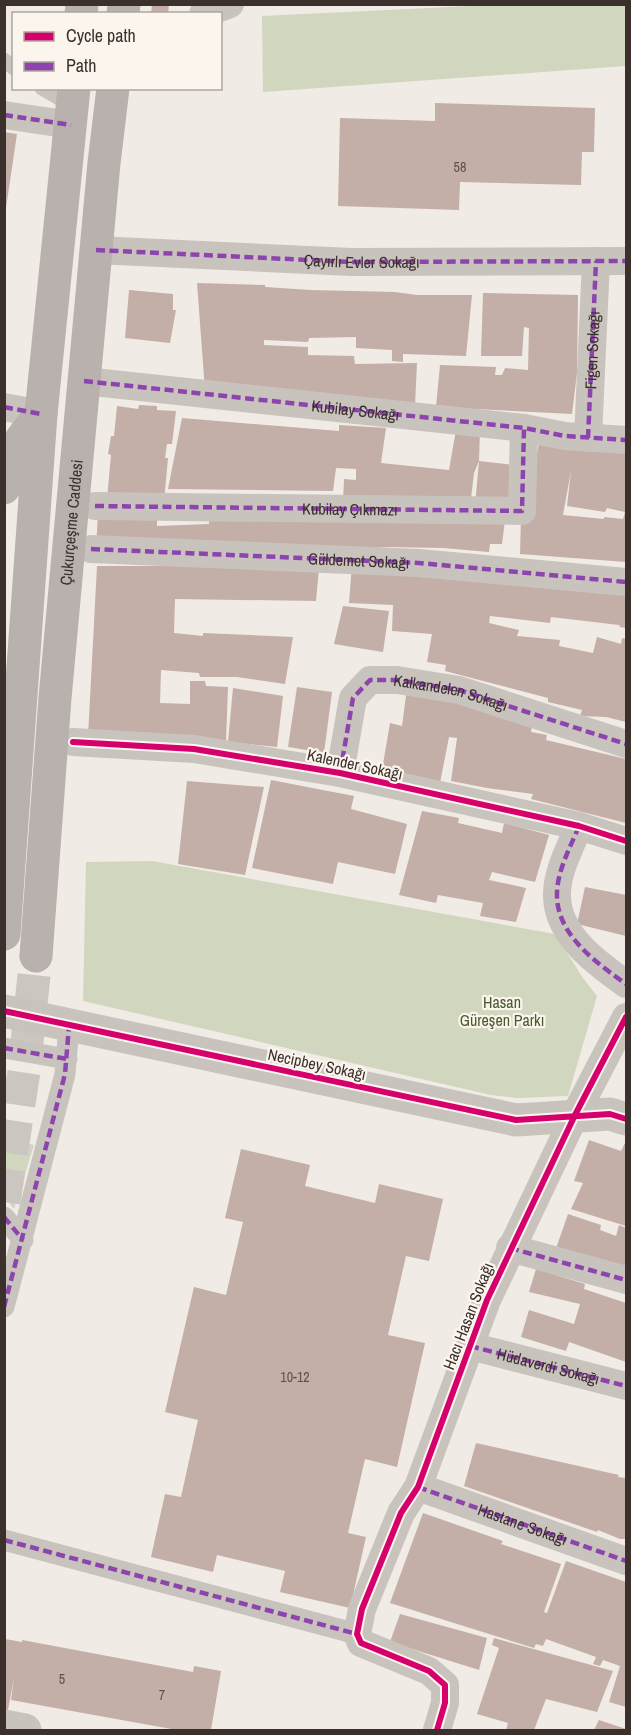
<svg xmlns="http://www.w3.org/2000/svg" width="631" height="1735" font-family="'Archivo Narrow',sans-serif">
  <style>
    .green { fill: #d1d6bf }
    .building { fill: #c3afa7; fill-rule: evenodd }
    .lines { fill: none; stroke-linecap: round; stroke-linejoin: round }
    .primary-tunnel { stroke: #ccc6c0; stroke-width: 33; stroke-dasharray: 33 16; stroke-linecap: butt }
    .service { stroke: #c9c3be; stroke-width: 15 }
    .pedestrian { stroke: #c9c3be; stroke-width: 21 }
    .minor { stroke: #c9c3be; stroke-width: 28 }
    .tertiary { stroke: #c9c3be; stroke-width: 33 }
    .primary { stroke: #b8b1ad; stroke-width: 33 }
    .quiet { stroke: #8e44ad; stroke-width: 4.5; stroke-dasharray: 9 4.5; stroke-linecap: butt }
    .cycleway-casing { stroke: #fbf5ee; stroke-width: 10 }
    .cycleway { stroke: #d6006c; stroke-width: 6 }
    .labels { text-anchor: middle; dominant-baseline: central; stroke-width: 4.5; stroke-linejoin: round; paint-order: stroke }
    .number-label { font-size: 14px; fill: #5d504a }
    .street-label { font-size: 16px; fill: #3b302b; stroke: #fbf5ee }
    .park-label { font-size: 16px; fill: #4a5a2e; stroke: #fbf5ee }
  </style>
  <rect width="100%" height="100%" fill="#f0ebe5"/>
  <path class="green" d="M492,5h134v61l-363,26 -1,-76z
    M152,861l403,73 28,44 14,18 -29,100 -51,2 -26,-3 -408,-94 3,-139z
    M5,1136l29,9 -20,64 -9,-12z"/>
  <path class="building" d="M152,4h17l-1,10h-17z
    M435,103l160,5 -1,44h-12l-1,33 -121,-3 -1,28 -121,-4 2,-88 95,3z
    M4,132l13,2 -11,74h-2z
    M197,283l68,2v2l46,3 84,2 22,3h55l-6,61 -63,-2v8l-11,-1v-11l-36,-2v-11l-47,1 -1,4 -44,-2v5l44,2v8l46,1 1,8 62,-1 -2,43 -210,-16z
    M129,290l44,4v16h3l-6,33 -45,-5z
    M483,293l95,2 -1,78 -5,41 -136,-7 4,-42 56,2 -1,8h7l3,-7 23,2 1,-42 -5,-1 -2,29h-41z
    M139,405l18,1v4l19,1 -4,33h-5l-2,14h3l-4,43 -57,-2 4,-44 -3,-1 3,-18h3l3,-30 21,3z
    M182,418l157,13v-6l47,3 -5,35 68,7 7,-40 24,1 -1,30 43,5 -6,43 -41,-3 4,-45 -5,12 -4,34 -127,-4 1,-24 12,1v-11l-20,-1 -3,23 -165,-2z
    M540,438l86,13v111l-106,-8 1,-37 10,-33zM571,471l-4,35 38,6 2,-4 18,4 -2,7 -19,-2v2l-41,-4z
    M98,512l59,2v12l52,-2v-8l296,4 -3,24h-12l-1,8 -46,-4 -56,-1 -41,3 -250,-1z
    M352,564l274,29v35l-6,-1 -1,-2 -68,-8 -1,6 -60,-7 -1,7 30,7 -2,6 43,4 -1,6 34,7 4,-16 24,7 1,-6 4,1v83l-20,-5 -26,-1 2,-6 -34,-8v-4l-103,-27 1,-6 -19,-3 5,-28 -40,-3 1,-26 -44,-2z
    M97,566h132l90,2 -3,33 -141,-2 -1,34 29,3v-3l90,4 -8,47 -48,-7h-37l-1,-4 -38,-3 -1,33 30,1v-23h15l1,5 22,1 -2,54 -138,-5z
    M343,606l46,5 -6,41 -49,-8z
    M297,687l35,5 -8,61 -36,-6z
    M233,688l50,8 -6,51 -49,-5z
    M407,688l125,38 -1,6 16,3 -1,5 80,19v64l-95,-24 2,-5 -46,-6 -36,-7 6,-43 -8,-1 -9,46 -58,-13 8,-47 12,3z
    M271,780l83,16 -3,13 56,15 -12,50 -57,-12 -5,22 -81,-16z
    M187,781l77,6 -19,88 -67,-11z
    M422,811l37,7 -1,5 44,10 2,-10 45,12 -14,47 -43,-10 -3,8 37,8 -10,34 -36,-6 3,-13 -45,-8 -2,8 -37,-8z
    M585,887l41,8v41l-49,-12z
    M589,1140l32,11 4,-8h1v83l-55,-17 12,-26 -9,-2z
    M241,1149l69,16 -5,21 70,17 4,-19 64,15 -14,62 -23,-5 -18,79 37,8 -28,124 -32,-8 -17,74 18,4 -16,71 -70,-16 5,-21 -68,-16 -4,17 -62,-15 14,-63 16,3 17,-77 -33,-8 29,-125 32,8 17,-73 -18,-4z
    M568,1214l33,11 -1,5 16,6 3,-11 7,3v35l-6,12 -66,-21z
    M536,1269l49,15 -1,5 42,14v59l-57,-20 -3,9 -45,-14 8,-27 45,14 6,-20 -51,-12z
    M476,1443l143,32 -1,2 8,1v61h-6l-22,-9 -1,2 -133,-46z
    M423,1513l80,28 -2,3 60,20 -17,48 3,1 19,-52 60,21v125l-17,-5 11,-36 -17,-6 -3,6 -7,-2 3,-7 -50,-18 -3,7 -7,-2 -2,4 -144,-45z
    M400,1614l87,24 -8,32 -89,-28z
    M494,1638l119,33 -16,41 -51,-13 -12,31h-28l2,-7 -31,-9 22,-66 -7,-3z
    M5,1639l17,3v-2l171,32 1,-6 27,5 -10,59h-34l-166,-30 3,-22 -7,37 -2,-1z
    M599,1720l27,9v1h-32z"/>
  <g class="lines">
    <path class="primary-tunnel" d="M4,1202l20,-131 12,-115"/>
    <path class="service" d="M4,60l10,8
      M42,88l31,18"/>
    <path class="pedestrian" d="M4,1048l63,11
      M4,1217l19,23
      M4,1307l61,-233 4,-48
      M4,1540l353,94"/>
    <g class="minor">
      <path d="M203,14l27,-10"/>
      <path d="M4,115l67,10"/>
      <path d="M96,250l256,12 274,-1"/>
      <path d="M84,381l440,47 41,8 61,4"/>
      <path d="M4,407l37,7"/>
      <path d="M588,438l8,-177"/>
      <path id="s1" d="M95,506l427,5 2,-83"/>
      <path d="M91,549l328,14 207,19"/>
      <path d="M73,742l121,7 146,24 239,53 47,15"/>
      <path id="s2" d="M340,773l13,-75 17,-18h27l62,10 167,54"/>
      <path d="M579,826c-9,22 -23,47 -22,71 1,39 41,67 69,87"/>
      <path d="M510,1248l116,32"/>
      <path id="s3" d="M470,1346l156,40"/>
      <path d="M418,1487l208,74"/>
      <path d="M437,1730l8,-27v-18l-16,-14 -68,-28 -4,-9 5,-25 39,-96 17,-26 69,-187 88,-185 51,-98"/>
    </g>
    <path class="tertiary" d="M4,1011l512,109 94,-6 16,5
      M4,1726l21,4"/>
    <g class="primary">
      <path d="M81,14l1,-10"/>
      <path d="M123,14l1,-10"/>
      <path d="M4,488c6,-38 13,-45 37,-74"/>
      <path d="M4,934l37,-520 33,-326"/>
      <path id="s4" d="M36,956l19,-258 49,-535 9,-75"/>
    </g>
    <g class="quiet">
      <path d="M4,115l67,10"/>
      <path id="s5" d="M96,250l256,12 274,-1"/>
      <path id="s6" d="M84,381l440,47 41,8 61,4"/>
      <path d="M4,407l37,7"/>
      <path id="s7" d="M588,438l8,-177"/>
      <path d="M95,506l427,5 2,-83"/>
      <path id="s8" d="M91,549l328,14 207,19"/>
      <path d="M340,773l13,-75 17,-18h27l62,10 167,54"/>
      <path d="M579,826c-9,22 -23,47 -22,71 1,39 41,67 69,87"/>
      <path d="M4,1048l63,11"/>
      <path d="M4,1217l19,23"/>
      <path d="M510,1248l116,32"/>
      <path d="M4,1307l61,-233 4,-48"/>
      <path d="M470,1346l156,40"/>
      <path id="s9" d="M418,1487l208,74"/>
      <path d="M4,1540l353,94"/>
    </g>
    <defs>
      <path id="cycleway" d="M73,742l121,7 146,24 239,53 47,15
        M4,1011l512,109 94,-6 16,5
        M437,1730l8,-27v-18l-16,-14 -68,-28 -4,-9 5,-25 39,-96 17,-26 69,-187 88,-185 51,-98"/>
    </defs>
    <use href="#cycleway" class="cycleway-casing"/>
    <use href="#cycleway" class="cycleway"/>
  </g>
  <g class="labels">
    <g class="number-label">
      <text x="460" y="167">58</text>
      <text x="295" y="1377">10-12</text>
      <text x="62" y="1679">5</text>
      <text x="162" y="1695">7</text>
    </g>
    <g class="street-label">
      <text stroke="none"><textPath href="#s5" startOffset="266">Çayırlı Evler Sokağı</textPath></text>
      <text stroke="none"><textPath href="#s7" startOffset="88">Figen Sokağı</textPath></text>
      <text stroke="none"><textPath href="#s6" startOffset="273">Kubilay Sokağı</textPath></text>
      <text stroke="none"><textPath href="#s1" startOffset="255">Kubilay Çıkmazı</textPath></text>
      <text stroke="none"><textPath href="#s4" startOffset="435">Çukurçeşme Caddesi</textPath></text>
      <text stroke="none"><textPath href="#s8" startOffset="268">Güldemet Sokağı</textPath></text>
      <text stroke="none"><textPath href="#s2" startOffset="183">Kalkandelen Sokağı</textPath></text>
      <text transform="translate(355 764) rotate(12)">Kalender Sokağı</text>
      <text transform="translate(317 1064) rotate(12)">Necipbey Sokağı</text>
      <text transform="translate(468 1316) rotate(-69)">Hacı Hasan Sokağı</text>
      <text stroke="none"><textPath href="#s3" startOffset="81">Hüdaverdi Sokağı</textPath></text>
      <text stroke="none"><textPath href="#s9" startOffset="111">Hastane Sokağı</textPath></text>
    </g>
    <g class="park-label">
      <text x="502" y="1002">Hasan<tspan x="502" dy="18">Güreşen Parkı</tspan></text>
    </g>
  </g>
  <rect width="631" height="1735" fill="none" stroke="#3b302b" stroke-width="12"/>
  <rect x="12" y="12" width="210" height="78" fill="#fbf5ee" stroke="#aea6a0" stroke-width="1.5"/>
  <rect x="24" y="32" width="30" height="9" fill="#d6006c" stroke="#aea6a0" stroke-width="1.5"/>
  <text x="66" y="42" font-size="18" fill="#3b302b">Cycle path</text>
  <rect x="24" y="62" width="30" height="9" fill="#8e44ad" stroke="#aea6a0" stroke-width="1.5"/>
  <text x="66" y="72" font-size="18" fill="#3b302b">Path</text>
</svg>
